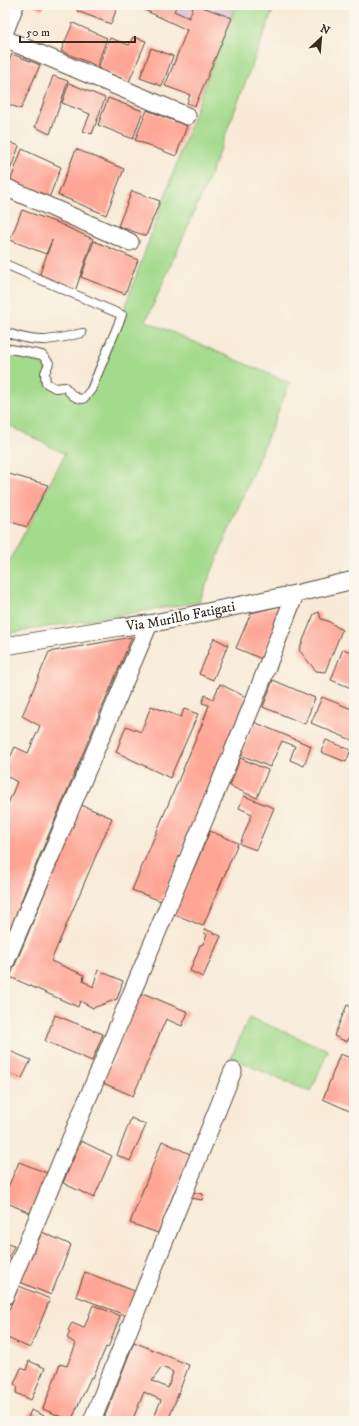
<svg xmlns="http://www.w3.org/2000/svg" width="359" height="1426" font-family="'IM FELL DW Pica',serif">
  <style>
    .industrial { fill: #d0bdcc }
    .green { fill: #a3da8b; stroke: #6f8254 }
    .building { fill: #fea595; fill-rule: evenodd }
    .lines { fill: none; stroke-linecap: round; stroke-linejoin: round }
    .lane-casing { stroke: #57473a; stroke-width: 10 }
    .street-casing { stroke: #57473a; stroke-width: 19 }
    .lane { stroke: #fff; stroke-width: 8 }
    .street { stroke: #fff; stroke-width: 17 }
    .labels { text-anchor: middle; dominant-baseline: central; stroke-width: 4; stroke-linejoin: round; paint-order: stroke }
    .street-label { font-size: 14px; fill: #3b2a1e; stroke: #fbf7ec }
  </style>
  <rect width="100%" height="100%" fill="#fbf7ec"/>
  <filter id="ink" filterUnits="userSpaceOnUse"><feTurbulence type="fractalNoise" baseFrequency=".025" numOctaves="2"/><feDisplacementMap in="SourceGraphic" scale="8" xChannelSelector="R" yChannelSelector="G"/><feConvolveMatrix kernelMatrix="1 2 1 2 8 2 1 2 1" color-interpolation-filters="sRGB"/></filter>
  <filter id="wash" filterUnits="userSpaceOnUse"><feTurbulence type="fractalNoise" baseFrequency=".012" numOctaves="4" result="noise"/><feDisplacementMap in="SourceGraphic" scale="16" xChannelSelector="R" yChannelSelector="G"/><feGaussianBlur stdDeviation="0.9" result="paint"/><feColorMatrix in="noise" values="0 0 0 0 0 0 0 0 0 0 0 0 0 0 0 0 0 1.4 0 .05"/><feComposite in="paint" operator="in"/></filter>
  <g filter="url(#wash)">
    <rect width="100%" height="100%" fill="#f8ead7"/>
    <path class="industrial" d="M134,5h102l-15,40z"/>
    <path class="green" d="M236,5h39l-68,178 -61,138 144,62 -91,219 -194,32v-64l60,-116 -60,-31v-75l37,7 7,8 -3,20 19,4 18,12 39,-84 88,-244z
      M249,1017l79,33 -17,42 -80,-34z"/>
    <g id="blocks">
      <path class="building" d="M31,5h13l-2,5z
        M80,5h38l-7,19 -34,-13z
        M134,5h32l4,2 1,-2h6l-3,6 15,7 5,-13h3l35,13 -37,88 -8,-3 3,-8 -25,-9 22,-56z
        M73,23l34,15 -10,28 -36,-15z
        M133,37l13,4 -17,41 -31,-14 12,-30 19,7z
        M151,48l22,8 -11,30 -22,-8z
        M12,54l28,11 -19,44 -16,-6v-33z
        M53,76l15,5 -18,53 -15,-7z
        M69,83l36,15 -13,36 -9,-3 7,-17 -28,-11z
        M108,98l35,13 -10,28 -35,-14z
        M147,110l40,16 -11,30 -41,-16z
        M5,140l14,6 -12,33 -2,-1z
        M22,149l39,18 -12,31 -39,-16z
        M76,149l48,20 -18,46 -48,-20z
        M132,191l28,10 -14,35 -28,-10z
        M22,210l36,13 35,16 -19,55 -36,-15 14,-39 -6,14 -36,-14z
        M94,241l44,19 -13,34 -44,-17z
        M9,474l39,11 -21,42 -22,-7v-33z
        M285,605l-23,54 -26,-11 15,-35z
        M319,612l2,7 7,2 14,9 -17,42 -9,-1 -17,-21 15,-36z
        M132,637l-105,249 -22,58v-133l12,-29 -12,-7v-7l10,-21 13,6 12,-27 -18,-10 27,-64z
        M214,638l14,7 -15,35 -14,-6z
        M343,649l11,4v36l-23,-9z
        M273,680l42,18 -10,26 -42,-17z
        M220,684l26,13 -85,204 -29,-11 71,-168 6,-17 -7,-2 3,-8 8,4z
        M322,697l32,13v31l-43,-18z
        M151,706l30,11 3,-8 14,5 -28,64 -54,-26 10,-26 15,6z
        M254,722l57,24 -7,20 -14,-6 5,-14 -13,-5 -12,26 -29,-12z
        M326,740l25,10 -5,12 -25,-10z
        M240,758l28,12 -11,28 -27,-12z
        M244,796l30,12 -18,42 -16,-6 12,-30 -13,-6z
        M81,805l31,13 -61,143 33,14 -1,6 10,6 5,-17 25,11 -6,18 -24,9 -13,-7 -2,6 -68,-30z
        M210,831l28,12 -35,83 -29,-12z
        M205,929l16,7 -18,41 -13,-6 10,-26 3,-1 4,-9 -4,-3z
        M145,994l43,18 -6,14 -16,-7 -33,77 -30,-13 37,-87z
        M347,1005l7,3v30l-4,-2 -3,6 -13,-6z
        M55,1015l48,19 -11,27 -47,-20z
        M5,1049l26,11 -9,18 -17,-6v-12l3,-3 -3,-1z
        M340,1054l14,5v54l-31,-14z
        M131,1118l15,7 -16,36 -13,-6z
        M81,1141l31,15 -18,42 -31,-15z
        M162,1141l28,13 -32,79 -28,-10z
        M19,1162l28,11 -17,40 -25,-11v-8z
        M192,1192l11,2 -1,6 -12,-2z
        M42,1232l29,13 -20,50 -31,-13z
        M5,1243l9,3 -9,20z
        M85,1272l52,20 -10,24 -51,-20z
        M19,1286l31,13 -20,49 -25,-11v-18z
        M93,1305l27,11 -12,32 -2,-1 -13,31 -2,-1 -20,44 -28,-12 17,-45 7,2 9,-22 -9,-6 3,-6 -2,-2 4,-7 12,5z
        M134,1342l55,23 -21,56h-5l-9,-4 7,-17 -17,-8 -12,29h-29zM162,1367l11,5 -5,16 -16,-7z
        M29,1361l16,7 -14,32 -15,-7 2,-6 -4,-3 7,-16 5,2z
        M31,1410l18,8 -1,3h-21z"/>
    </g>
  </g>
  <g filter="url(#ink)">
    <use href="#blocks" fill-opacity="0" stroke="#57473a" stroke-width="1"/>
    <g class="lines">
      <defs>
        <path id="lane" d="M5,264l117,51 -31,75 -8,9c-9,0 -13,-6 -18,-12l-10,1 -9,-5 -1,-10 4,-10 -7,-8 -37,-7
          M5,332c32,12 45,9 77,1"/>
        <g id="street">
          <path d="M5,31l10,-26"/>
          <path d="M5,39l182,77"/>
          <path d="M5,187l125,55"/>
          <path id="s1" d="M5,646l115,-19 29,-3 146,-30 59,-14"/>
          <path d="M6,961l143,-337"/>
          <path d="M5,1296l249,-595 41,-107"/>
          <path d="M92,1421l141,-350"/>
        </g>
      </defs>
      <use href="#lane" class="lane-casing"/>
      <use href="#street" class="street-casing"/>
      <use href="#lane" class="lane"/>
      <use href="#street" class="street"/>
    </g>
  </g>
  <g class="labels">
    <g class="street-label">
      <text stroke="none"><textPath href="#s1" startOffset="178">Via Murillo Fatigati</textPath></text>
    </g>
  </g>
  <rect width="359" height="1426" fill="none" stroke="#fbf7ec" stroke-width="20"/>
  <g transform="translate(321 38) rotate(26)" stroke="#fbf7ec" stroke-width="3" paint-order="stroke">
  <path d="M0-3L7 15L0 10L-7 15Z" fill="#3b2a1e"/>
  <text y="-6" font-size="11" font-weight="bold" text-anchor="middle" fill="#3b2a1e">N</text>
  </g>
  <path d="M20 36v6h115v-6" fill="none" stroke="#3b2a1e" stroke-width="2"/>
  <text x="26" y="36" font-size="12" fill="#3b2a1e" stroke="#fbf7ec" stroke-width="3" paint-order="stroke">50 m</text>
</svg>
